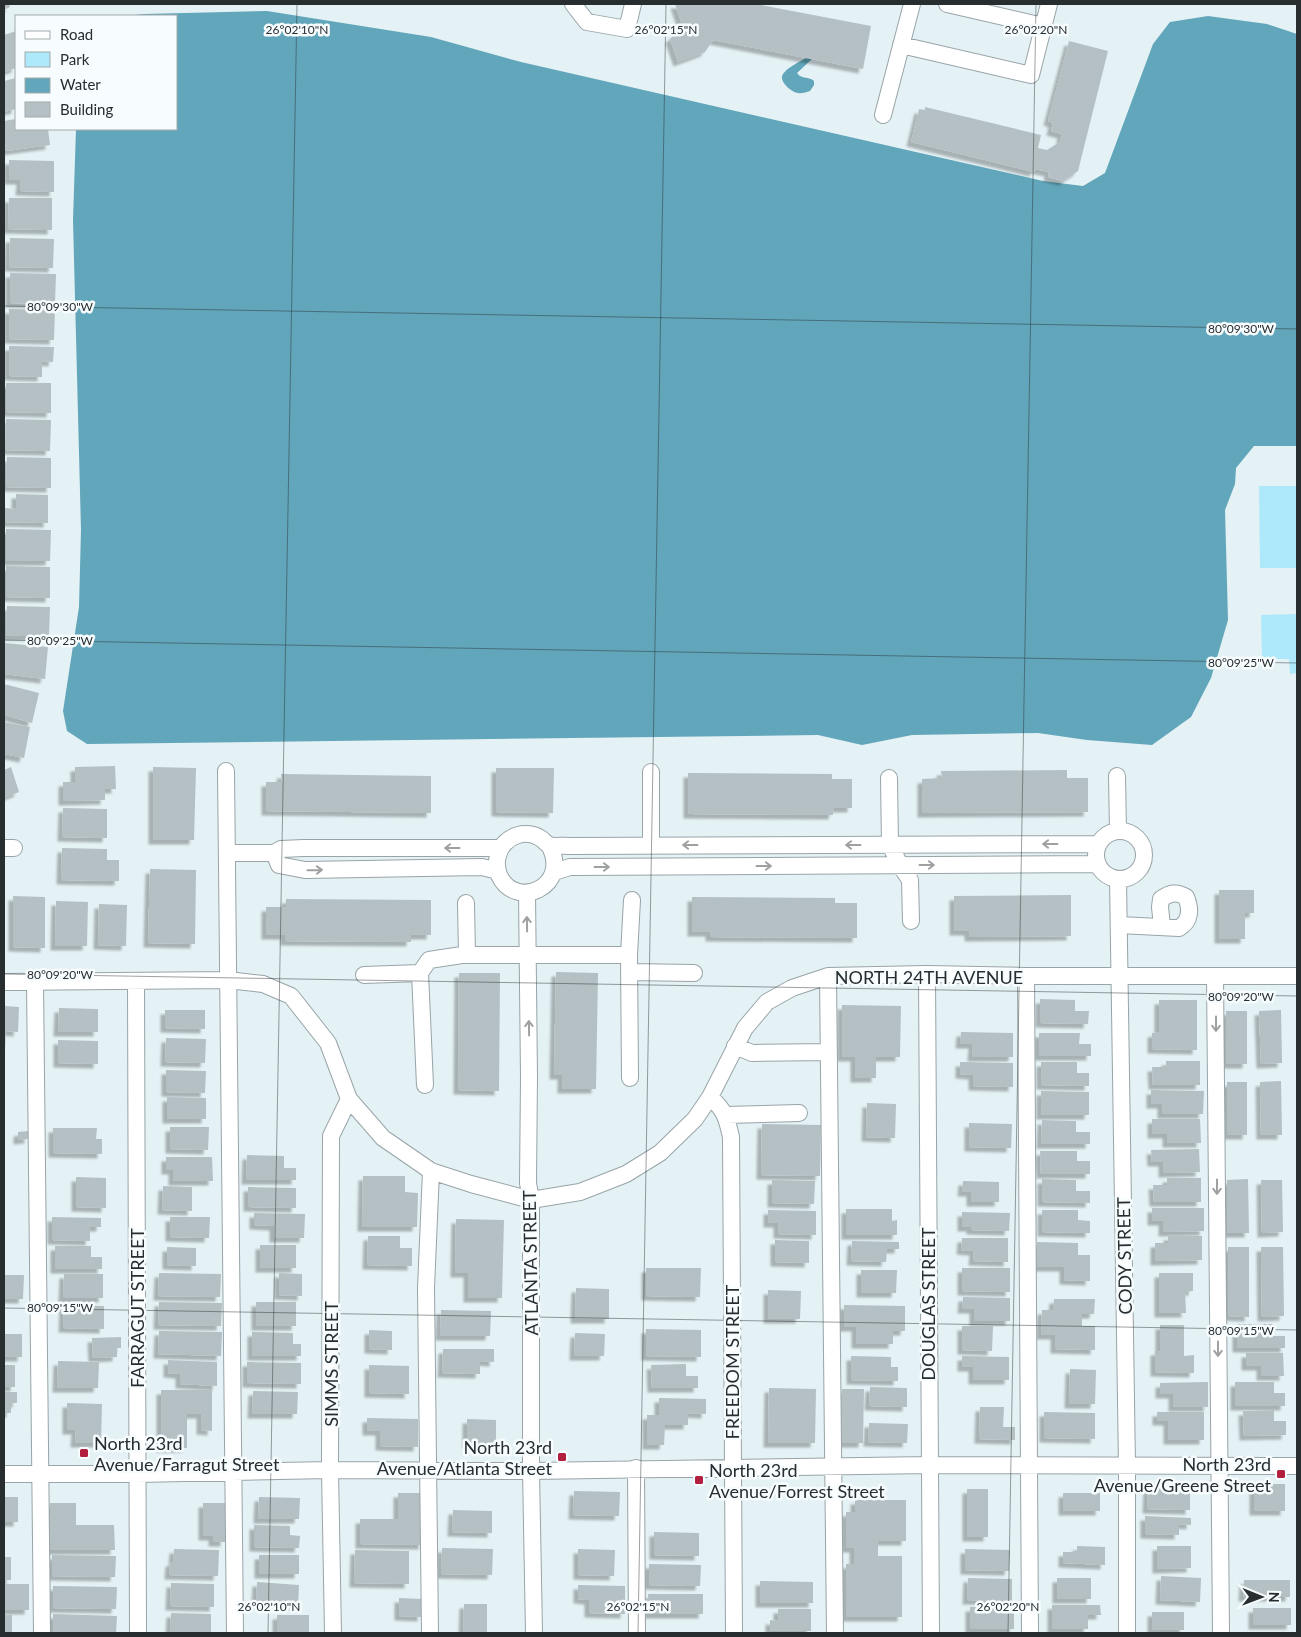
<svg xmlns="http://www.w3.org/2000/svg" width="1301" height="1637" font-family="Lato,sans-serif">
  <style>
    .green { fill: #ade9fb }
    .water { fill: #61a6ba }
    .building { fill: #b4c0c4; filter: url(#shadow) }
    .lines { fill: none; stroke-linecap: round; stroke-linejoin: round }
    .minor-casing { stroke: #98a4a8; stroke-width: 18 }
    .minor { stroke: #fff; stroke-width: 16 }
    .oneway { stroke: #9ea0a1 }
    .ticks { fill: none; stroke: #282d2f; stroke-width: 1; stroke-opacity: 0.45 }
    .poi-dot { fill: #b3203f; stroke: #f7fdfe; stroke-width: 2 }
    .labels { text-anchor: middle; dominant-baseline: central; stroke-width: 5; stroke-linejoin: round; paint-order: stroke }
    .street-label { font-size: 18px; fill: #282d2f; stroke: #f7fdfe }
    .poi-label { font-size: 18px; fill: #282d2f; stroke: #f7fdfe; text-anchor: start }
    .ticks-label { font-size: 12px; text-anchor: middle; fill: #282d2f; stroke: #f7fdfe; stroke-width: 5; stroke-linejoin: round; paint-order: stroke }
  </style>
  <defs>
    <filter id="shadow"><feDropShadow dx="-4.5" dy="4.5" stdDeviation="1" flood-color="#0004"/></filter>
  </defs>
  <rect width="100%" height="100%" fill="#e4f1f5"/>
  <path class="green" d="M1259,486h38v82h-37z
    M1297,614v59l-7,1 -1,-15h-27l-1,-44z"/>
  <path class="water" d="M267,11l164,26 90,25 522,119 40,5 22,-13 48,-129 17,-22 38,-6 59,8 30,10v412h-43l-18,22 -1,16 -10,26 3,110 -17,58 -20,39 -39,28 -65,-5 -49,-7 -126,2 -50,10 -44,-10 -731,9 -20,-13 -4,-20 16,-104 2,-77 -8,-310 3,-91h100v-113h-50l18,-2z
    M806,58l6,1 -15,14c5,7 12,3 17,8v4l-4,6c-4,1 -8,3 -12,2 -7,-1 -20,-12 -15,-19 5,-7 16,-12 23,-16z"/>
  <path class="building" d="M4,4h5l1,3 -6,3z
    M675,4h81l115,22 -8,43 -150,-29 -8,12 -27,10 -8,-23 13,-12z
    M16,31v37l-12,4v-37z
    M1069,41l39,10 -30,120 -15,10 -15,-4 1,-5 -14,-3 -1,3 -123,-30 8,-33 6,1v-3l116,28 -3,13 9,2 13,-8 2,-8 -11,-3 2,-8 -5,-2z
    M16,78v31l-12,3v-31z
    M16,119v10h32l2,16 -44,6 -2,-30z
    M9,160l45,1v31l-34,-1 1,-11h-12z
    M9,198h43v32l-44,-1z
    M10,238l44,1 -1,29 -44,-1z
    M10,273l46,1 -1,30 -45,-1z
    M9,309l46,1 -1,30 -45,-1z
    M9,346l45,1 -1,15 -11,-1v16l-33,-1z
    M6,383h45v30l-45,-1z
    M6,419l45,1 -1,31 -45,-1z
    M7,457l44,1v30l-45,-1z
    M16,494l32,1v28l-43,-1v-14l11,1z
    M6,529l45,1 -1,31h-44z
    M6,566l44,1v31l-44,-1z
    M7,606l43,1 -1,29h-43z
    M4,643l44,4 -3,32 -41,-5z
    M4,684l35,9 -7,30 -28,-8z
    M4,722l26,5 -6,31 -20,-4z
    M115,766l1,23h-11v11l-42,1v-19h12v-15z
    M11,767l8,25 -15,6v-28z
    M153,767l43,1 -2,72h-41z
    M496,768h58l-1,45 -57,-1z
    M1067,770v8h21v34l-166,1v-34l20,-1 -1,-7z
    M688,773l144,1v5h20v29h-18l-1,7 -145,-1z
    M281,774l150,2v37l-165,-2v-29h16z
    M63,808l44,1v29l-45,-1z
    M62,848l45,1v11h12v21l-58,-1z
    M150,869l46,1 -1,74 -47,-1z
    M1219,890h35v23h-9v26h-26z
    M1071,895v41l-102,1v-6h-15v-35z
    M13,896l32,1v51l-32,-1z
    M692,897l143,1v5h22v35l-147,-1v-5h-18z
    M286,899l145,1v35h-20v7l-126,-1v-6h-19v-28h20z
    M56,901l32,1 -1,44h-32z
    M99,904l28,1 -1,41 -28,-1z
    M556,972l42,1 -2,116h-34v-14h-8z
    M459,973h41l-1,118 -41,-1z
    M1040,999l35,1v11h14l-1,13 -48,-1z
    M1159,1000h38v50l-45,-1v-16l7,-1z
    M842,1005l59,1 -1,51h-24v21h-21v-21h-13z
    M4,1006l15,1 -1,25 -12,-1 -1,18h-1z
    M59,1008l39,1v23h-40z
    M165,1010h40v19l-40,-1z
    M1281,1010l1,53 -21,1 -2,-53z
    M1226,1011h21v53h-21z
    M961,1032l52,1v24h-41l1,-13h-13z
    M1039,1033h41l-1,11h12v12h-52z
    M166,1038l40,1 -1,24 -40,-1z
    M58,1040l40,1v23l-40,-1z
    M1166,1061h34v24h-47l-1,-18h14z
    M960,1062l53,1v24l-40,-1v-11l-13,-1z
    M1041,1062h36v11h12v13l-48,-1z
    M166,1070l40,1 -1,22 -39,-1z
    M1281,1081l1,54h-21l-1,-53z
    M1227,1082h20v53h-20z
    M1151,1090l53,1 -1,23h-41v-10h-11z
    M1041,1091l48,1v23h-48z
    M167,1097l39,1v21h-39z
    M867,1103l29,1 -1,34 -29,-1z
    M1152,1119h48l1,24h-34v-9h-15z
    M1042,1120l34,1v11h14v12h-49z
    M969,1123l43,1 -1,24 -42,-1z
    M762,1124l59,1 -1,51 -59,-1z
    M170,1127h39l-1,23 -38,-1z
    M53,1128h44l-1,11h6v15l-49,-1z
    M28,1131l1,8 -11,1v-8z
    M1199,1149l1,23 -37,1v-11h-11l-1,-12z
    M1040,1151h37v10h13v13h-49z
    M247,1155l37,1v12h12v12h-50z
    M166,1157h46l1,24h-40v-11h-7z
    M363,1176h42v16l13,1 -1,34h-55z
    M76,1177l30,1v30l-30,-1z
    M1167,1178h34v24h-47l-1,-17h14z
    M1042,1179l34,1v11h14v12l-48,-1z
    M1248,1179l1,54h-22v-53z
    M772,1180l43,1 -1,23 -42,-1z
    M1261,1180h21l1,52 -21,1z
    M963,1181l36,1v20h-28v-10h-9z
    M163,1186l29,1v24l-30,-1z
    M248,1187l48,1v20l-48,-1z
    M1152,1208h52v23l-41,1v-11h-11z
    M846,1209h46v12l5,-1v15h-51z
    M768,1210l48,1v24l-38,-1v-11h-10z
    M1042,1210h36v10l12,1v12l-48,-1z
    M962,1212l48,1 -1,18 -38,-1v-3h-9z
    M254,1213l51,1 -1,24h-30v-12l-20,-1z
    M52,1217l49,1v9h-11v14l-38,-1z
    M170,1217h40l-1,21 -39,-1z
    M456,1219l48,1 -2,78h-34v-25h-13z
    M368,1236h32v12h12v18l-45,-1z
    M1168,1236h34v24l-47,1v-18h13z
    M962,1238h46v24l-35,-1 1,-10 -13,-1z
    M775,1240l34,1v22l-34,-1z
    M852,1241l47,1v7h-12l-1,13 -35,-1z
    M1037,1242l41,1v12h12v26l-26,-1v-13h-28z
    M260,1245h36v23h-36z
    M55,1246h36v11h11v12h-47z
    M167,1247l29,1v18l-29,-1z
    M1228,1247h21v70l-21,-1z
    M1261,1247h22l1,69 -22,1z
    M646,1268h55l-1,29 -54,-1z
    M962,1268h48v24l-48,-1z
    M861,1270h36l-1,23h-35z
    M159,1273l62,1 -1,23 -62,-1z
    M279,1273l23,1v22l-23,-1z
    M1159,1273h34v18l-8,1 1,21h-27z
    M64,1274h39v24h-40z
    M4,1275h20l-1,24h-19z
    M576,1288l33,1v30h-34z
    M768,1290l33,1 -1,28h-32z
    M963,1297l47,1v23h-36v-12h-12z
    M1054,1299h41l-1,15h-12v12h13v24l-40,-1v-14h-14l1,-25h11z
    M159,1302l63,1 -1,23 -63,-1z
    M256,1302h40v24h-40z
    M64,1305l40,1v23l-41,-1z
    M844,1305l61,1v25h-12v13h-37v-17h-12z
    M441,1310l50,1 -1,25h-50z
    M1237,1324h36v12h12v12h-48z
    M1160,1325h24v31l10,-1v18l-39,-1v-21h5z
    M962,1326h31l-1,25 -30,-1z
    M646,1329l55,1v27l-55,-1z
    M369,1330l23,1v19l-23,-1z
    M159,1331l63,1 -1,24 -63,-2z
    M252,1332l41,1v11h8v12h-49z
    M575,1333l30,1 -1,22h-30z
    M4,1334h18v23h-18z
    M121,1337v11h-4v9l-24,1 -1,-20z
    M443,1349h51v13l-14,-1v13l-38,-1z
    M1246,1353h37l1,23h-23v-10h-15z
    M851,1356l40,1v10h7v14l-47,-1z
    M962,1356l47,1v23h-36v-13h-11z
    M168,1360l49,2v24l-37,-2v-10l-12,-1z
    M58,1361l41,1 -1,26h-41z
    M247,1362l54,1v21l-54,-1z
    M686,1364v12h12v12h-46l-1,-23z
    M4,1365h11v22h-11z
    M369,1365l40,1v28l-40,-1z
    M1070,1369l26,1 -1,34h-26z
    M1208,1382v25h-35v-13h-13v-11z
    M1235,1382h39v11h11v13h-50z
    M870,1387l37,1v19l-38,-1z
    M769,1388l47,1 -1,54h-47z
    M842,1389h22l-1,54h-22z
    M161,1390h51v41l-11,-1v-16h-14v34h-26z
    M253,1391l45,1 -1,22h-45z
    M4,1392h13v11h-6v10h-7z
    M659,1398l47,1v15l-18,-1v12h-23l-1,20h-17v-30h12z
    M67,1403l35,1 -1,39h-26l1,-13h-9z
    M980,1407h24l-1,20h12v13l-36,-1z
    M1274,1410v11h12v14l-42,1 -1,-25z
    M1044,1412l51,1v26l-51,-1z
    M1157,1412h47v28h-36v-19h-11z
    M367,1418l51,1v28l-38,-1v-15h-13z
    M467,1419l29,1v24h-29z
    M869,1423l39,1 -1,19 -39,-1z
    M1254,1484h31v27h-31z
    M1148,1487l42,1v22l-43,-1z
    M967,1489h21v48h-21z
    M574,1491l46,1 -1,24 -46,-1z
    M398,1493h25v52l-63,-1v-25h38z
    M1063,1493h37v18h-37z
    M4,1497h14v25h-14z
    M259,1497l41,1 -1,21h-41z
    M855,1500h51v41h-28v15h24v61h-56v-53h8v-16h-8v-36h9z
    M50,1503h26v22h38l1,25h-65z
    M203,1503h22v39h-12v-6h-10z
    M453,1510l39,1v22l-40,-1z
    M1145,1516l46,2v7l-12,-1v11l-34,-1z
    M254,1525l36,1v9l10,1 -1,12 -45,-1z
    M654,1532l45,1v23l-45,-1z
    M1077,1546l28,1v18l-42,-2v-11h14z
    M1157,1546h34v22l-34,1z
    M442,1548l51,1 -1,26 -51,-1z
    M174,1549l45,1 -1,26 -49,-1 1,-13h3z
    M578,1549l37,1 -1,26 -36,-1z
    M965,1549l45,1 -1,21 -44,-1z
    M355,1550l54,1v33l-55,-1z
    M52,1555l64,1 -1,21 -63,-1z
    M259,1555h40v19h-40z
    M4,1557h7v23h-7z
    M649,1564l52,1 -1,21 -51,-1z
    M1161,1576l40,2 -1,24 -40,-2z
    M968,1578l44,1v22l-45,-1z
    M1057,1578h34v21h-34z
    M1244,1580h46v17h-47z
    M760,1581l53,1v21h-53z
    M257,1582l42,3 -1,20 -42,-2z
    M171,1583l43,1v23l-44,-1z
    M4,1584h25v26h-25z
    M578,1585l47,1v28l-36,-1v-13l-11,-1z
    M53,1586l64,1 -1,22 -63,-1z
    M648,1594h55v20h-54z
    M399,1598l23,1v18l-23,-1z
    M464,1604h23v29h-24z
    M1052,1605h48l1,10h-13v14h-36z
    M970,1607h44v22h-44z
    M1253,1608h38v17h-38z
    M778,1609h33v22h-41v-11l8,1z
    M1152,1612h32v18h-32z
    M171,1613l40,1v19h-41z
    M53,1614l64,2 -1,17h-63z
    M4,1615h8v18h-8z
    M277,1615h32v18h-32z"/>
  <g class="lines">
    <defs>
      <path id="minor" d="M573,4l14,18 40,7 6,-25
        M947,4l96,22
        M901,45l130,30 18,-71
        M883,115l29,-111
        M226,771l9,862
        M1117,776l1,55
        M889,778l1,67 10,20 10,15 1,41
        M1096 855a24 24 0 1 1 48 0a24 24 0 1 1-48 0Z
        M549,845c23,42 -34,66 -50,30 -2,-6 -3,-13 -1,-19 2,-10 10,-18 20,-21 7,-2 16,-1 22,3 4,2 6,6 9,7 6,2 14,0 20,1l530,-2
        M651,845v-73
        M4,848h10
        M227,853h47l7,-4 23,-1h197
        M274,853l5,12 26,5 177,-3 16,4
        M554,872l16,-5 528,-3
        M1118,879l9,586v168
        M527,893l2,184 -1,106 3,17v271l3,162
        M466,903l1,52
        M1119,925l60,3c12,-7 12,-19 7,-31 -10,-6 -16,-4 -25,2l-1,8 2,19
        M629,955l3,-55
        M629,972l65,1
        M927,974l4,659
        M364,975l56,-2
        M828,976l7,657
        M1026,976l4,657
        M1215,976l6,657
        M4,982l224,-2 35,4 28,12 37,47 21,56 34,39 48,33 40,13 60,16 49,-8 46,-18 34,-21 35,-34 15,-22 35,-69 22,-26 25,-14 36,-12 99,-2 99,2h271
        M35,982l7,651
        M136,982l2,651
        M735,1046l17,7 77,-1
        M425,1085l-5,-112 9,-13 33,-5h167l1,123
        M710,1097c15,13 17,22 21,40l3,496
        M726,1115l73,-2
        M636,1468l1,165
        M4,1474h133l193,-4 201,1 398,-6 368,1
        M333,1633l-3,-163 1,-334 18,-37
        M430,1633l-4,-345 5,-117"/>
    </defs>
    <use href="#minor" class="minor-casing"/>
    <use href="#minor" class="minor"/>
  </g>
  <defs><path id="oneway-shaft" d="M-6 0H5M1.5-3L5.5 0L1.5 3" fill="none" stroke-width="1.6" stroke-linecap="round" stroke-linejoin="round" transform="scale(1.25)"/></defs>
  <g class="oneway">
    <use href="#oneway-shaft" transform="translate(1050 844) rotate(180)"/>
    <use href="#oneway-shaft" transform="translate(690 845) rotate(180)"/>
    <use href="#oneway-shaft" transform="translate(853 845) rotate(180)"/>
    <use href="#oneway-shaft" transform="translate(452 848) rotate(180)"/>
    <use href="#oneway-shaft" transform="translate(927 865)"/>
    <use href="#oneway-shaft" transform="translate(764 866)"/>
    <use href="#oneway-shaft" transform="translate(602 867)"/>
    <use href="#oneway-shaft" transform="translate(315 870) rotate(-1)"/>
    <use href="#oneway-shaft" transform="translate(527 924) rotate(-91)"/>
    <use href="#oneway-shaft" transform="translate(1216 1024) rotate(90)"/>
    <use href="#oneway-shaft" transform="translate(529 1028) rotate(-91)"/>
    <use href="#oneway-shaft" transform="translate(1217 1187) rotate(90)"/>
    <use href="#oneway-shaft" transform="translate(1218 1349) rotate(90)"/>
  </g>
  <path class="ticks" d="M4,306l1293,23M4,640l1293,23M4,974l1293,22M4,1308l1293,22M268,1633l29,-1629M638,1633l28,-1629M1008,1633l28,-1629"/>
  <g class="poi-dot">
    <rect x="79" y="1448" width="10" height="10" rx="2.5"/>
    <rect x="557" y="1452" width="10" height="10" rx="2.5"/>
    <rect x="1276" y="1469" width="10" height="10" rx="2.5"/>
    <rect x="694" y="1475" width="10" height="10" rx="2.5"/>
  </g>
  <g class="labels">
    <g class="street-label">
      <text x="929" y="977">NORTH 24TH AVENUE</text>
      <text transform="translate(1124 1256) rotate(-91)">CODY STREET</text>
      <text transform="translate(530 1263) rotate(-91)">ATLANTA STREET</text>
      <text transform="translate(928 1304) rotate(-90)">DOUGLAS STREET</text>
      <text transform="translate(137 1308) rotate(-90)">FARRAGUT STREET</text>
      <text transform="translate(732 1362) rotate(-90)">FREEDOM STREET</text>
      <text transform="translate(331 1364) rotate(-90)">SIMMS STREET</text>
    </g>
    <g class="poi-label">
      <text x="94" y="1443">North 23rd<tspan x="94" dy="21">Avenue/Farragut Street</tspan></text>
      <text x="552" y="1447" text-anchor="end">North 23rd<tspan x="552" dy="21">Avenue/Atlanta Street</tspan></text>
      <text x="1271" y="1464" text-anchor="end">North 23rd<tspan x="1271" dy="21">Avenue/Greene Street</tspan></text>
      <text x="709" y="1470">North 23rd<tspan x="709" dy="21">Avenue/Forrest Street</tspan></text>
    </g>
  </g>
  <g class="ticks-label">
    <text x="297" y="34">26°02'10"N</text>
    <text x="666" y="34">26°02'15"N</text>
    <text x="1036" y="34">26°02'20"N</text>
    <text x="60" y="311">80°09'30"W</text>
    <text x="1241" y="333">80°09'30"W</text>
    <text x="60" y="645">80°09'25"W</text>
    <text x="1241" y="667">80°09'25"W</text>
    <text x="60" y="979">80°09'20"W</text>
    <text x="1241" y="1001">80°09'20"W</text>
    <text x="60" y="1312">80°09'15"W</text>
    <text x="1241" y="1335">80°09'15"W</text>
    <text x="269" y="1611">26°02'10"N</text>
    <text x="638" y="1611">26°02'15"N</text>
    <text x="1008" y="1611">26°02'20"N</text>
  </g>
  <rect width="1301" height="1637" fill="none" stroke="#282d2f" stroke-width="10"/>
  <rect x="15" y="15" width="162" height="115" fill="#f7fdfe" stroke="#a4aaab"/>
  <rect x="25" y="31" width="25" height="8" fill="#ffffff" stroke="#a4aaab"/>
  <text x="60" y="40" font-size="15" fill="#282d2f">Road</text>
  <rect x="25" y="52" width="25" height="15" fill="#ade9fb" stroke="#a4aaab"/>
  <text x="60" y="65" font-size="15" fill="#282d2f">Park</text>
  <rect x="25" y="78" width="25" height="15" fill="#61a6ba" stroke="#a4aaab"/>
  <text x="60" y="90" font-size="15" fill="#282d2f">Water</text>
  <rect x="25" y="102" width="25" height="15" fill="#b4c0c4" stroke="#a4aaab"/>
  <text x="60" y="115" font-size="15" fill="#282d2f">Building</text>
  <g transform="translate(1261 1597) rotate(91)" stroke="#f7fdfe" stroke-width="4" paint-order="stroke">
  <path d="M0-4L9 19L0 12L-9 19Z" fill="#282d2f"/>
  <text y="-8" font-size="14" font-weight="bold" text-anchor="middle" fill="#282d2f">N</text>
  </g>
</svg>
